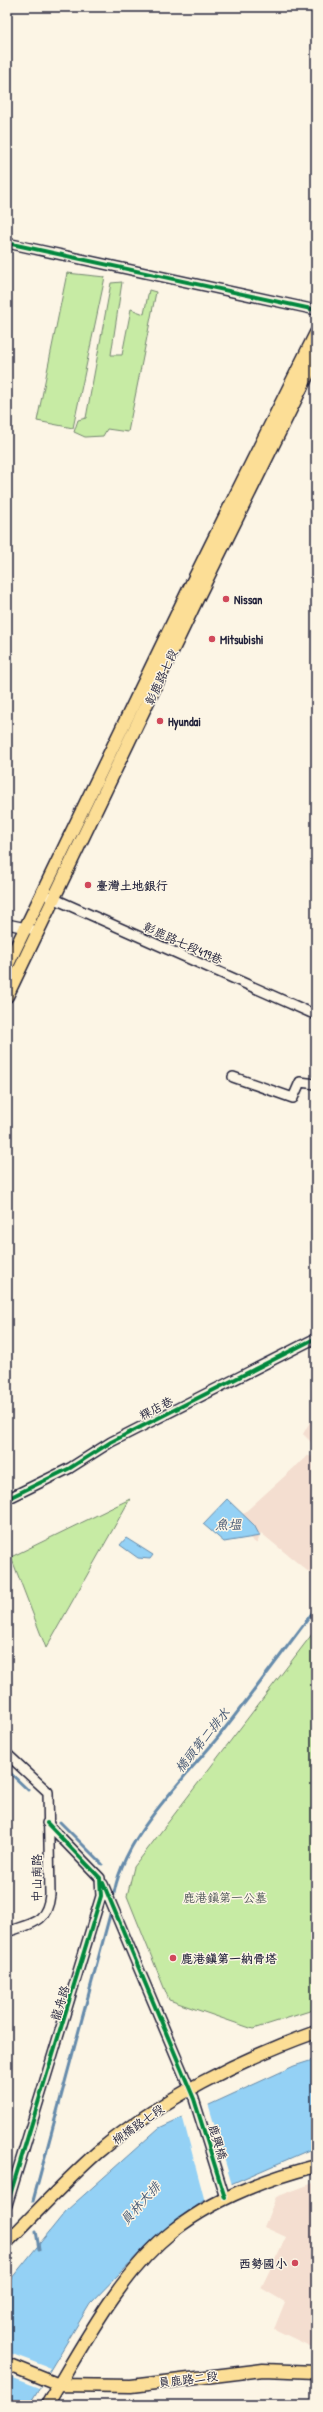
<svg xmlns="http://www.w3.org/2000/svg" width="323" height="2412" font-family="'Patrick Hand','LXGW WenKai TC',sans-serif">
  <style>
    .built { fill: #f4ded0 }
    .green { fill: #c7eba4; stroke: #748670 }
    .water { fill: #94d1f5; stroke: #668bab }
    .pier { fill: #fcf5e5 }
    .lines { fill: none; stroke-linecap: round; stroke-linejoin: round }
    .stream { stroke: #668bab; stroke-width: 3 }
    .minor-casing { stroke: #22223b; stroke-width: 12 }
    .major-casing { stroke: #22223b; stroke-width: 15 }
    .minor { stroke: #fcf5e5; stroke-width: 9 }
    .major { stroke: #fcde96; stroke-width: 12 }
    .cycleway-casing { stroke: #fcf5e5; stroke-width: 6 }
    .cycleway { stroke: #00873e; stroke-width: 4 }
    .poi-dot { fill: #d1495b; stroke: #fcf5e5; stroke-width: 1.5 }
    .labels { text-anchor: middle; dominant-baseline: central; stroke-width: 3; stroke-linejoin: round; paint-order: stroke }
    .poi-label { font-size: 12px; font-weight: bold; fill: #22223b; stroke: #fcf5e5; text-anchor: start }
    .street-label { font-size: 12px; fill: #22223b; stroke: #fcf5e5 }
    .park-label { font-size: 12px; fill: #4b5455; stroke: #fcf5e5 }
    .water-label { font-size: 13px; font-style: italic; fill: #445773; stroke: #fcf5e5 }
  </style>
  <rect width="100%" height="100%" fill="#fcf5e5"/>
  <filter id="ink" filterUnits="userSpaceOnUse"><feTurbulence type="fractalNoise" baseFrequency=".025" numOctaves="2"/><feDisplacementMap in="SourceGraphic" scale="8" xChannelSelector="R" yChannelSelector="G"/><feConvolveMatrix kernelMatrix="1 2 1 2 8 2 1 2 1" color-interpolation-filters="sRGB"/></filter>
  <g filter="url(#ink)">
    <path class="built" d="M316,1419v28l-13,-13 7,-12z
      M307,1456l9,1v121l-55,-45 -4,11 -25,-20z
      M316,2182v167l-42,-20 11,-27 -24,-14 25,-51 -22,-10 12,-30z"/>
    <path class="green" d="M67,273l38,4 -32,151 -36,-7z
      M122,282l-11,73h11l9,-46 13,5 5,-24 7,2 -28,140 -21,-3 -4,7 -18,1 -11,-5 4,-12 8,-2 25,-135z
      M130,1499l-84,149 -35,-91z
      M316,1629v380l-63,20 -84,-29 -42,-104 7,-29z"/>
    <path class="water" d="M227,1499l27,26 6,11 -36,6 -21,-18z
      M126,1538l27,17 -3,4 -12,-1 -18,-13z
      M316,2059v88l-99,43 -68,53 -59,61 -61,101h-22v-121l59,-73 93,-83 135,-62z"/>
    <path class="pier" d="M208,2103l24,82 -27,17 -23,-87z
      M7,2352l43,16 -11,20 -32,-12z"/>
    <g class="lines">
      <path class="stream" d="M7,1770l21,20
        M60,1822l42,42
        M113,1900c7,-61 68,-117 106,-164 33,-42 65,-85 97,-128
        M33,2201l78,-290
        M36,2231l3,18"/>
      <defs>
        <path id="minor" d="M7,243l309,67
          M48,896l268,119
          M7,924l24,5
          M233,1077l60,21 7,-16 16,2
          M7,1499l63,-31 41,-26 205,-104
          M7,1754l41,38 2,103c-3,29 -19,28 -43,37
          M103,1884l91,215 31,99
          M7,2205l94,-309 -1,-18 -53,-55"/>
        <path id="major" d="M7,966l181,-375 128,-258
          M7,996l192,-401 117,-237
          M7,2242c30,-30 59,-62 91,-90 62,-52 142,-93 218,-120
          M7,2364l52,21 72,1 132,-16 53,2
          M47,2405c35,-58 72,-131 126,-174 42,-33 92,-52 143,-65"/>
      </defs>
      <use href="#minor" class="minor-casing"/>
      <use href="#major" class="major-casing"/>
      <use href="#minor" class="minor"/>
      <use href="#major" class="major"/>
      <defs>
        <path id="cycleway" d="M7,243l309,67
          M7,1499l63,-31 41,-26 205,-104
          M103,1883l91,216 31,99
          M7,2205l94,-309 -1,-18 -53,-55"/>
      </defs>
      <use href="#cycleway" class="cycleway-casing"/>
      <use href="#cycleway" class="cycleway"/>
    </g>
  </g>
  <g class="poi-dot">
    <circle cx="226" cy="599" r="4"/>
    <circle cx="212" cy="639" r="4"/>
    <circle cx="160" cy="721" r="4"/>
    <circle cx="88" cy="885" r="4"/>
    <circle cx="173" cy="1958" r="4"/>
    <circle cx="295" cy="2263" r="4"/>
  </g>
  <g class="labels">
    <g class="poi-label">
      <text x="234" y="599">Nissan</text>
      <text x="220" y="639">Mitsubishi</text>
      <text x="168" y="721">Hyundai</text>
      <text x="96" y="885">臺灣土地銀行</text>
      <text x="181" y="1958">鹿港鎮第一納骨塔</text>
      <text x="287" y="2263" text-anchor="end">西勢國小</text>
    </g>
    <g class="street-label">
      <text transform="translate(161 677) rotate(-65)">彰鹿路七段</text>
      <text transform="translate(183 943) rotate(24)">彰鹿路七段419巷</text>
      <text transform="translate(156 1408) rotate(-27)">粿店巷</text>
      <text transform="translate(36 1878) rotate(-90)">中山南路</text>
      <text transform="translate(60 2003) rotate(-73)">龍舟路</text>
      <text transform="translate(138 2124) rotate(-35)">柳橋路七段</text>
      <text transform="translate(218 2142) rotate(73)">鹿興橋</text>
      <text transform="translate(188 2379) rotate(-7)">員鹿路二段</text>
    </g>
    <g class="park-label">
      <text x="225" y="1897">鹿港鎮第一公墓</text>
    </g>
    <g class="water-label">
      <text x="228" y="1524">魚塭</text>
      <text transform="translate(202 1740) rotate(-51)">橋頭第二排水</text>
      <text transform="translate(140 2203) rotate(-48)">員林大排</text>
    </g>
  </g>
  <rect width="323" height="2412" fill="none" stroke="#fcf5e5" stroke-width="24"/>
  <rect x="12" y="12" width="299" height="2388" fill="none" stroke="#22223b" stroke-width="1.5" filter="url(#ink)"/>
</svg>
